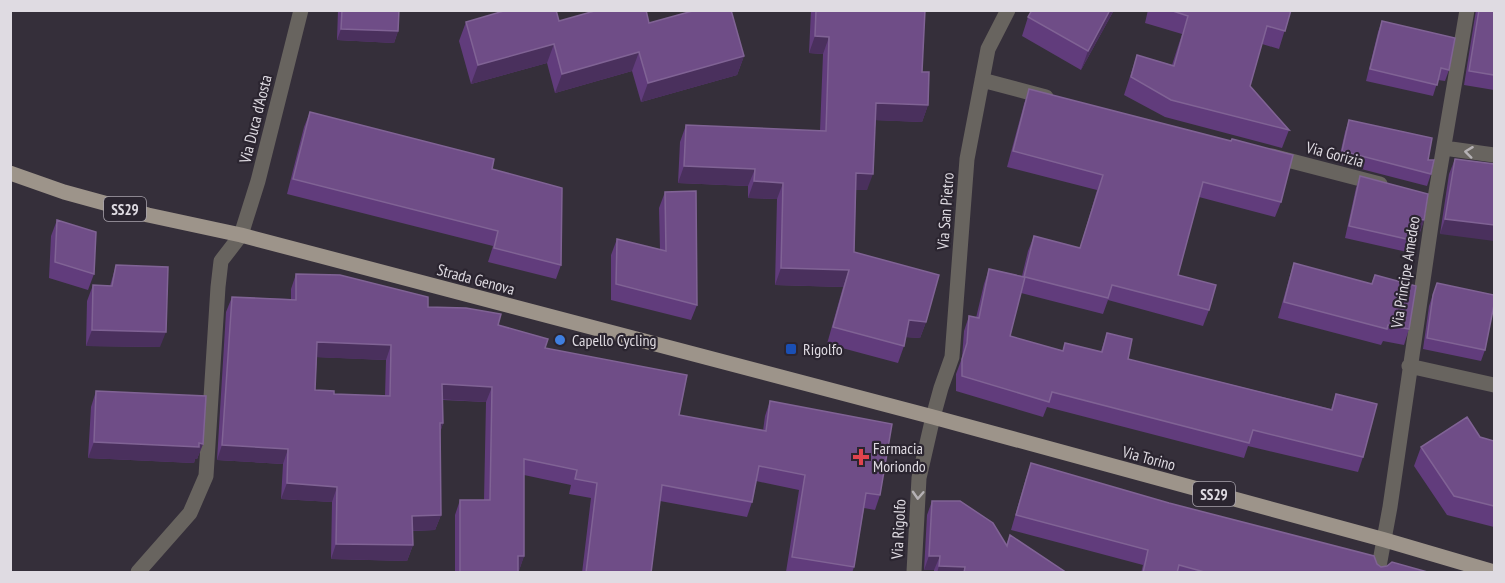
<svg xmlns="http://www.w3.org/2000/svg" width="1505" height="583" font-family="'PT Sans Narrow',sans-serif">
  <style>
    .lines { fill: none; stroke-linecap: round; stroke-linejoin: round }
    .service { stroke: #68645f; stroke-width: 15 }
    .minor { stroke: #68645f; stroke-width: 15 }
    .primary { stroke: #9d948a; stroke-width: 15 }
    .wall { fill: #613c7c; fill-rule: evenodd }
    .shaded-wall { fill: #4a305d }
    .building { fill: #6f4d87; stroke: #806395; stroke-width: 1.5; fill-rule: evenodd }
    .oneway { stroke: #b5b1b4 }
    .shop-dot { fill: #3f7fe0; stroke: #2b2530; stroke-width: 2 }
    .transit-dot { fill: #1a4fb4; stroke: #2b2530; stroke-width: 2 }
    .health-dot { fill: #e0444e; stroke: #2b2530; stroke-width: 2 }
    .labels { text-anchor: middle; dominant-baseline: central; stroke-width: 4.5; stroke-linejoin: round; paint-order: stroke }
    .shield { fill: #2b2530; stroke: #a9a4ad; stroke-width: 1.5 }
    .shield-label { font-size: 15px; font-weight: bold; fill: #dfdbe2 }
    .street-label { font-size: 16px; fill: #dfdbe2; stroke: #2b2530 }
    .poi-label { font-size: 16px; fill: #dfdbe2; stroke: #2b2530; text-anchor: start }
  </style>
  <rect width="100%" height="100%" fill="#352f3a"/>
  <g class="lines">
    <path class="service" d="M138,572l52,-59 16,-37 12,-189 3,-26 20,-26"/>
    <path class="minor" d="M982,80l64,17
      M1444,148l50,7
      M1272,156l108,28
      M241,235l17,-54 43,-171
      M1409,366l85,19
      M914,572l5,-94 14,-61 8,-29 11,-31 15,-198 21,-110 20,-39
      M1378,572l12,-65 45,-309 32,-188"/>
    <path class="primary" d="M10,173l54,19 84,23 93,20 692,182 452,123 109,32"/>
  </g>
  <path class="wall" d="M338,10h61l-1,21 -4,12 -57,-3z
    M811,10h114l-3,62 6,33 -6,17 -46,-2 -9,70h-11l-2,62 72,70 -6,16 -14,-1 -2,9 -6,17 -71,-19 16,-57 -68,-2 2,-86 -29,-1v-12l-70,-3 2,-41 6,-17 134,6 3,-77 -14,-1z
    M1114,10l-33,60 -59,-34 6,-19z
    M1148,10h143l-12,39 -17,-5 -12,42 39,44 -7,18 -117,-31 -41,-22 13,-40 35,10 10,-31 -37,-11z
    M1476,10h18v80l-30,-5z
    M559,21l90,2 95,33 -7,19 -96,27 -9,-31 -77,22 -8,-30 -76,21 -12,-43 7,-19z
    M1382,21l67,49 -4,11 -7,-1 -5,16 -67,-15 12,-49z
    M1029,89l252,113 -6,15 -76,-20 -21,78 31,35 -6,16 -95,-26 -5,14 -82,-21 -11,43 52,15h39l6,-18 21,26 203,50 5,-15 27,63 -5,15 -110,-26 -4,12 -197,-51 -4,10 -87,-26v-17l6,-16 2,-27 5,-15 7,2 8,-34 5,-15 33,7 6,-25 6,-15 46,12 17,-58 -90,-23 17,-63z
    M310,112l182,57 69,96 -5,14 -68,-17 5,-16 -206,-52 17,-67z
    M1349,120l79,40 3,14 -4,12 -89,-23 7,-31z
    M1455,159l39,5 -54,70 9,-60z
    M1360,176l64,44 -4,12 -7,-1 -6,21 -62,-14 11,-50z
    M665,192l32,113 -6,15 -80,-20v-45l6,-16 43,11 -1,-42z
    M57,220l37,54 -6,16 -39,-12 2,-42z
    M1294,263l77,21 4,-9 34,54 -5,16 -21,-4 -2,4 -103,-27 11,-39z
    M116,265l44,82 -74,-1 1,-45 6,-16 17,1z
    M296,274l202,51 181,90 84,16 2,-15 5,-15 110,94 -5,15 -11,-2 -10,59 -2,6 -66,-1 13,-82 -43,-9 -4,21 -5,15 -87,-16 -9,72h-69l9,-75 -22,-4 2,-9 -47,-10v81l-6,17h-63v-58l5,-15h24l2,-98 -43,-2v23l-3,10 1,82 -6,15 -22,1v14l-6,16 -76,-2 1,-57 -51,-3 2,-35 -66,-4 9,-148 6,-15 59,2v-10zM317,357l69,3 -1,36 -51,-2 -19,-4z
    M1437,283l48,67 -4,11 -58,-12 6,-43z
    M96,391l107,53 -6,15h-2l-1,4 -106,-5 3,-51z
    M1480,437l14,4v86l-47,-12 -33,-49 7,-19z
    M1031,463l346,101 4,3 50,6h-290l2,-8 -132,-35 15,-52z
    M932,501l74,44 4,-10 57,38h-133v-3h-10l3,-55z"/>
  <path class="shaded-wall" d="M1110,10h4l-33,60 7,-19z
    M341,29l57,2 -4,12 -57,-3z
    M815,36l14,1 -6,17 -14,-1z
    M554,44l-7,19 -76,21 7,-19z
    M639,52l-7,19 -77,22 7,-19z
    M744,56l-7,19 -96,27 7,-19z
    M876,103l52,2 -6,17 -52,-2z
    M684,166l71,3 -7,17 -70,-3z
    M856,173l17,1 -6,16h-17z
    M754,181l29,2 -6,16 -29,-1z
    M1416,219l8,1 -4,12 -9,-1z
    M1445,219l49,6v16l-54,-7z
    M781,268l68,2 -6,17 -68,-2z
    M909,320l17,2 -6,16 -17,-1z
    M92,330l74,2 -6,15 -74,-1z
    M317,342l74,3 -5,15 -74,-3z
    M442,384l50,3 -6,15 -49,-3z
    M440,423h3l-5,15z
    M94,442l105,1 4,1 -6,15h-2l-1,4 -106,-5z
    M222,445l66,4 -5,15 -66,-4z
    M287,483l50,4 -5,15 -51,-3z
    M441,515l-6,15 -28,1 5,-15z
    M336,544l77,1 -6,16 -76,-2z
    M518,556h6l-5,15h-6z
    M929,556h11l-6,14h-10z
    M939,566l26,1 -2,6h-26z"/>
  <path class="building" d="M342,10h57l-1,21 -57,-2z
    M507,10h49l3,11 39,-11h48l3,13 47,-13h35l13,46 -96,27 -9,-31 -77,22 -8,-30 -76,21 -12,-43z
    M816,10h109l-3,62h7l-1,33 -52,-2 -3,71 -17,-1 -2,79 85,23 -13,47 -17,-2 -5,26 -71,-19 16,-57 -68,-2 2,-85 -29,-2 1,-12 -71,-3 2,-41 140,6 3,-94 -14,-1z
    M1032,10h78l-22,41 -60,-34z
    M1170,10h121l-6,21 -18,-5 -17,60 39,44 -118,-30 -40,-23 6,-22 37,11 14,-50z
    M1479,10h15v65l-25,-4z
    M1382,21l73,17 -6,32 -8,-2 -4,17 -67,-16z
    M1029,89l202,52 1,-2 61,16 -12,47 -78,-20 -25,93 38,10 -7,25 -97,-25 -4,13 -83,-21 -15,59 53,15 2,-8 37,9 5,-19 25,6 -4,20 204,51 4,-16 41,10 -14,53 -110,-27 -4,13 -197,-51 -3,10 -87,-26v-17l5,-16 2,-27 10,2 10,-49 35,8 10,-41 46,12 23,-73 -90,-24z
    M310,112l184,47 -2,10 70,19 -1,77 -67,-17 4,-17 -205,-52z
    M1349,120l83,18 -4,22h6l-3,14 -89,-23z
    M1455,159l39,5v61l-49,-6z
    M1360,176l68,18 -4,26 -8,-1 -5,21 -62,-14z
    M696,191l1,114 -81,-21 1,-45 49,12 -1,-59z
    M57,220l39,12 -2,42 -39,-12z
    M1294,263l78,21 3,-9 41,11 -7,43 -21,-4 -1,4 -103,-27z
    M116,265l52,2 -2,65 -74,-2 1,-45 19,1z
    M296,274l44,1 88,22v10l38,1 35,6 -3,11 50,14 -3,9 142,27 -8,40 87,16 4,-30 122,23 -12,71 -14,-2 -12,74 -62,-10 13,-82 -46,-9 -7,36 -90,-17 -11,88h-65l11,-90 -22,-4 2,-9 -53,-11v97h-6v17h-58v-73h30l2,-113 -50,-3 1,39h-3l1,92 -29,1 1,29 -77,-1 1,-57 -50,-4 1,-34 -66,-4 10,-148 64,3zM317,342l74,3 -1,51 -56,-2v-3l-19,-1z
    M1437,283l57,12v10l-9,45 -58,-12 6,-43z
    M96,391l110,5 -3,48 -4,-1v4l-105,-5z
    M1467,417l13,20 14,4v65l-40,-10 -33,-49z
    M1031,463l138,40 205,53 3,8 4,3 6,-1 5,-4 39,11h-223l-29,-8 -2,8h-34l5,-23 -132,-35z
    M932,501h28l33,22 14,23 3,-11 57,38h-103l1,-6 -26,-1 1,-10h-11z"/>
  <defs><path id="oneway-chevron" d="M-2-3.5L2.5 0L-2 3.5" fill="none" stroke-width="1.6" stroke-linecap="round" stroke-linejoin="round" transform="scale(1.5)"/></defs>
  <g class="oneway">
    <use href="#oneway-chevron" transform="translate(1469 152) rotate(-173)"/>
    <use href="#oneway-chevron" transform="translate(918 495) rotate(93)"/>
  </g>
  <circle class="shop-dot" cx="560" cy="340" r="6"/>
  <rect class="transit-dot" x="785" y="343" width="12" height="12" rx="3"/>
  <path class="health-dot" d="M858 448h6v6h6v6h-6v6h-6v-6h-6v-6h6z"/>
  <g class="labels">
    <g class="shield">
      <rect x="104" y="197" width="42" height="24" rx="4.5"/>
      <rect x="1193" y="482" width="42" height="24" rx="4.5"/>
    </g>
    <g class="shield-label">
      <text x="125" y="209">SS29</text>
      <text x="1214" y="494">SS29</text>
    </g>
    <g class="street-label">
      <text transform="translate(255 119) rotate(-76)">Via Duca d'Aosta</text>
      <text transform="translate(1335 154) rotate(15)">Via Gorizia</text>
      <text transform="translate(945 211) rotate(-86)">Via San Pietro</text>
      <text transform="translate(1405 272) rotate(-81)">Via Principe Amedeo</text>
      <text transform="translate(476 279) rotate(15)">Strada Genova</text>
      <text transform="translate(1149 458) rotate(15)">Via Torino</text>
      <text transform="translate(898 529) rotate(-87)">Via Rigolfo</text>
    </g>
    <g class="poi-label">
      <text x="572" y="340">Capello Cycling</text>
      <text x="803" y="349">Rigolfo</text>
      <text x="873" y="448">Farmacia<tspan x="873" dy="18">Moriondo</tspan></text>
    </g>
  </g>
  <rect width="1505" height="583" fill="none" stroke="#dfdbe2" stroke-width="24"/>
</svg>
